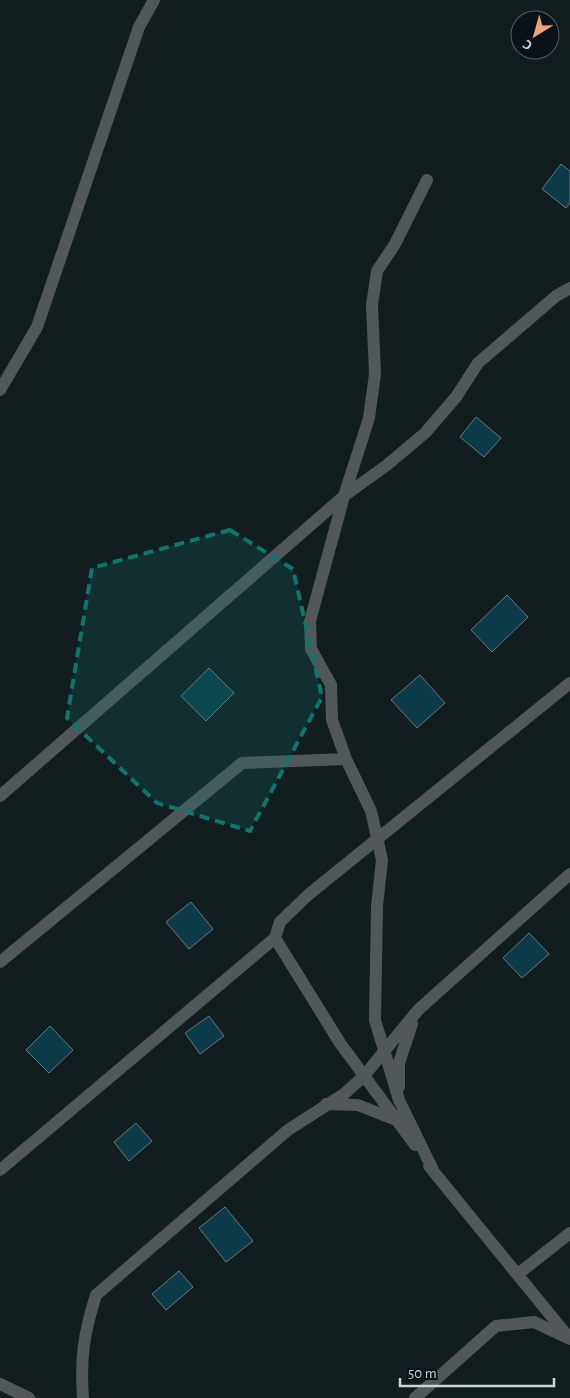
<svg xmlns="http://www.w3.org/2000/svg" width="570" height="1398" font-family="'Alegreya Sans',sans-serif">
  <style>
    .building { fill: #0d3b49; stroke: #6c787d }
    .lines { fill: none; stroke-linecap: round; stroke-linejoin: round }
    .minor { stroke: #525759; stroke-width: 12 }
    .marked { fill: #0f766e; fill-opacity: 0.2; stroke: #0f766e; stroke-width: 4; stroke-dasharray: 10 6; stroke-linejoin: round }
  </style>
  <rect width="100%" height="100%" fill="#121d20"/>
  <path class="building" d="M561,164l9,7v32l-4,5 -24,-19z
    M476,417l25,21 -17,19 -24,-20z
    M507,595l21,22 -36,35 -21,-22z
    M209,668l25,25 -28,28 -25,-25z
    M420,675l25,28 -28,25 -26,-28z
    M191,902l22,27 -24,20 -23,-27z
    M529,933l20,21 -27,24 -19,-20z
    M209,1016l15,20 -24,18 -15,-21z
    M50,1026l23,24 -24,23 -23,-23z
    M136,1123l16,18 -23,20 -15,-19z
    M225,1207l28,34 -27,21 -27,-34z
    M179,1271l14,16 -27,23 -14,-16z"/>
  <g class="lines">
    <path class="minor" d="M427,180l-32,64 -18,27 -5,34 3,69 -6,44 -25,78 -34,125 1,28 20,36 1,35 14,39 25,52 11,49 -5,46 -2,114 24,80 35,72
      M0,390l37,-63 102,-300 15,-27
      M0,796l344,-300 43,-31 38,-32 31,-36 22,-34 78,-67 14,-8
      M275,938l65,105 75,102
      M0,962l242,-199 104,-4
      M399,1087v-24l13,-39
      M326,1104l32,1 38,15
      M429,1166l141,173
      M0,1170l275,-232 5,-16 28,-27 262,-212
      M518,1274l52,-41
      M0,1384l29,14
      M83,1398c-3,-40 1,-65 13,-103l192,-165 56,-36 20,-18 54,-66 152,-136
      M415,1398l81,-72 38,-4 34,16"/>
  </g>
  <path class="marked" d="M230,530l63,39 29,128 -72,134 -93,-28 -90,-85 25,-150z"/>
  <g transform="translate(535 35) rotate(217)"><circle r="24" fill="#091317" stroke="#586164"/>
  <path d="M0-4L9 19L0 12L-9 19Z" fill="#f0a27a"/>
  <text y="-8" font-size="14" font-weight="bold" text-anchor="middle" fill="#cfd5d8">С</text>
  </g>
  <path d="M400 1378v8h154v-8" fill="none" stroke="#cfd5d8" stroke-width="2.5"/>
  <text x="408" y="1378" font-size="15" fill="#cfd5d8" stroke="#091317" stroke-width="4" paint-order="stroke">50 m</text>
</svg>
